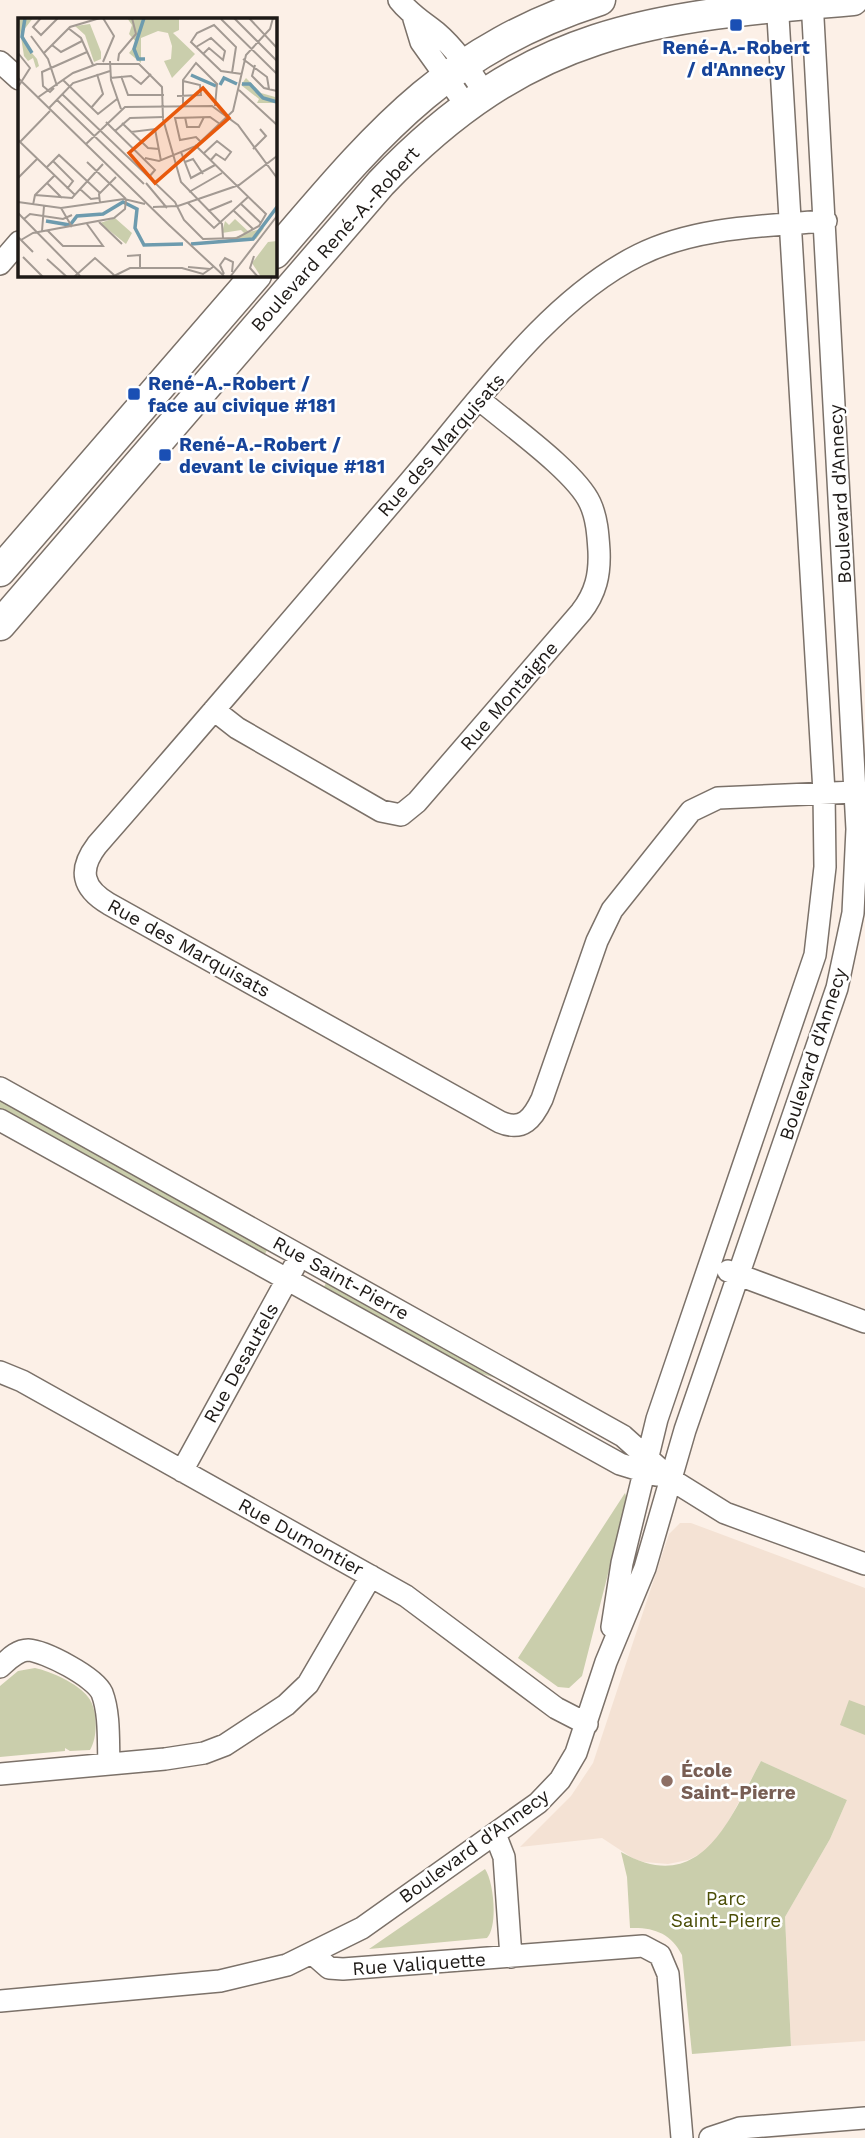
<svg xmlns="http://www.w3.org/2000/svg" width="865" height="2138" font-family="'Work Sans',sans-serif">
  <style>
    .built { fill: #f4e2d4 }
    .green { fill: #caceac }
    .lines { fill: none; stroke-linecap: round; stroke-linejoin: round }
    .street-casing { stroke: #7b7169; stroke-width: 24 }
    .secondary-casing { stroke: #7b7169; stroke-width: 33 }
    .street { stroke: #fff; stroke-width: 21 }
    .secondary { stroke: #fff; stroke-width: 30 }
    .transit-dot { fill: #1a4fb4; stroke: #fff; stroke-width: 2.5 }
    .education-dot { fill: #8d6e63; stroke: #fff; stroke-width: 2.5 }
    .labels { text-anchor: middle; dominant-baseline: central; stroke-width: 5; stroke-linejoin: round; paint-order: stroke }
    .transit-label { font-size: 19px; font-weight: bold; fill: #164399; stroke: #fff; text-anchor: start }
    .street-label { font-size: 19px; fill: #1d1916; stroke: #fff }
    .education-label { font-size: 19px; font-weight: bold; fill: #785e54; stroke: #fff; text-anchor: start }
    .park-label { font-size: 19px; fill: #4b4e07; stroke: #fff }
    .inset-river { fill: none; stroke: #6d9bae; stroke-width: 3.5 }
    .inset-road { fill: none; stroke: #a39a93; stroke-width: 2 }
    .view { fill: #e8590c; fill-opacity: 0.15; stroke: #e8590c; stroke-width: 3.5 }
    .inset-edge { fill: none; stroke: #1d1916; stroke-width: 3.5 }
  </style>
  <rect width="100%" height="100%" fill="#fcf0e7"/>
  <path class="built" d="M680,1523h11l174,65v453l-74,5 -6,-129 45,-78 17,-39 -86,-39 -41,76 -14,14 -18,9 -20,4 -24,-2 -10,-3 -32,-21 -82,9 51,-51 22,-33 76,-229z"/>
  <path class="green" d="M0,1096l269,150 -5,10 -264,-147z
    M328,1279l180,103 -41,-13 -144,-80z
    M625,1493l2,6 -45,177 -13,12 -11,-1 -40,-29z
    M35,1668c15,3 44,16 53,29 10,12 10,40 2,53l-20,1 -5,-3v3l-65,6v-71l18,-15z
    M849,1700l16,6v29l-25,-10z
    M761,1761l86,39 -17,39 -45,78 6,129 -99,8 -10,-99c-11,-22 -29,-28 -52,-27l-3,-51 -6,-25c81,46 109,-34 140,-91z
    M485,1869c9,13 13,57 2,69l-118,11z"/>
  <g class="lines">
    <defs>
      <path id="street" d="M399,0c11,14 23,21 37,32 20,17 34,39 48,60
        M414,19l7,23 45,63
        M0,62l19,17
        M826,221c-62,5 -131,6 -187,34 -91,45 -162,148 -228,225 -104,122 -208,244 -314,365 -19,25 -15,43 12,59l391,218c23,10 33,-4 42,-23l55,-158 15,-31 79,-99 27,-13 137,-6
        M0,264l19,-22
        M214,710l23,18 144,83 20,4 16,-13 164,-190c15,-19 19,-38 18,-61 -1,-16 -2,-33 -9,-48 -14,-31 -82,-79 -110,-103
        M0,1088l623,348 49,44 53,33 140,51
        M0,1120l620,344 36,11
        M728,1271l137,51
        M0,1372l22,9 384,215 150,112 31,16
        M182,1471l112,-204
        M612,1627l10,-64 35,-144 158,-464 10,-88 -1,-75 -47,-792
        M0,1667c8,-7 17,-17 28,-17 17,1 67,27 74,43 8,21 6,49 7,71
        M0,1774l165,-15 39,-6 21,-8 61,-40 22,-21 63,-108
        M495,1834l9,23 7,100
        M313,1954l16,14 14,1 300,-23 17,9 8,19 14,164
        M0,2001l220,-20 67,-16 75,-37 176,-125 22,-23 16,-27 30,-91 39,-94 40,-138 152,-442 16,-75 4,-84 -45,-829
        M710,2138l30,-10 125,-10"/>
      <path id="secondary" d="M275,253c102,-119 169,-203 325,-253
        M0,571l256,-296
        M0,625l381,-442c148,-155 269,-166 472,-183"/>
    </defs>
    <use href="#street" class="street-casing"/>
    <use href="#secondary" class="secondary-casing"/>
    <use href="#street" class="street"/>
    <use href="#secondary" class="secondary"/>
  </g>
  <g class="transit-dot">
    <rect x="729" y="18" width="14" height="14" rx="3.5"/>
    <rect x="127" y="387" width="14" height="14" rx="3.5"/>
    <rect x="158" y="448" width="14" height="14" rx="3.5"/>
  </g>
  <circle class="education-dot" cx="667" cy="1781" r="7"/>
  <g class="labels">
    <g class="transit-label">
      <text x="736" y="47" text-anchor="middle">René-A.-Robert<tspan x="736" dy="22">/ d'Annecy</tspan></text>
      <text x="148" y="383">René-A.-Robert /<tspan x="148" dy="22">face au civique #181</tspan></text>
      <text x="179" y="444">René-A.-Robert /<tspan x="179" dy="22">devant le civique #181</tspan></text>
    </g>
    <g class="street-label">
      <text transform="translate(335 239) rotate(-48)">Boulevard René-A.-Robert</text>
      <text transform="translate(441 445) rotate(-49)">Rue des Marquisats</text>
      <text transform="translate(840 494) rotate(-93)">Boulevard d'Annecy</text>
      <text transform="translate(509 696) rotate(-49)">Rue Montaigne</text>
      <text transform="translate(189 948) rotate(29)">Rue des Marquisats</text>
      <text transform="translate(813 1054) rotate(-72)">Boulevard d'Annecy</text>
      <text transform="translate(341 1278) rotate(29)">Rue Saint-Pierre</text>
      <text transform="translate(241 1363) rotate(-61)">Rue Desautels</text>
      <text transform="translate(301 1537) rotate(29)">Rue Dumontier</text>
      <text transform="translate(474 1846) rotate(-36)">Boulevard d'Annecy</text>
      <text transform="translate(419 1964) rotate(-4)">Rue Valiquette</text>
    </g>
    <g class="education-label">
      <text x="681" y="1770">École<tspan x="681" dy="22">Saint-Pierre</tspan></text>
    </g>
    <g class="park-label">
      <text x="726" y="1898">Parc<tspan x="726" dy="22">Saint-Pierre</tspan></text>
    </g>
  </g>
  <g transform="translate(18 18)">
    <rect width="259" height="259" fill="#fcf0e7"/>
    <path d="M0,0h15l-10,13 3,15 11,13 2,7 -3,2 -3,-10 -5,3 -4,-5zM109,0h52v12l-6,3 22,21 -23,24 -8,-17 7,-2 1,-13 -4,-13 -10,-2 -17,7v25l-12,-10 8,-10 -8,-9 3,-9zM72,6l11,28v7l-7,3 -9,-27 -10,-9zM228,60l15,15 14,4 2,6h-20l2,-4 -18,-14zM97,200l17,15 -6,11 -26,-21zM217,201l14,13 15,-4 -8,11 -37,3 26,-8 -4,-4 -19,3 3,-12 4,4zM259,223v36h-16l-9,-14 16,-21z" fill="#caceac"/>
    <path class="inset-river" d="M7,0l-3,19 10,16M126,0l-10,31 4,10h7M173,57l25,11M224,66h8l13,14 14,4M202,67l4,-7 13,6M28,203l24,4 7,-9 26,-2 20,-12 14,7 -2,19 9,17 39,-1M173,226l62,-5 24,-32"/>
    <path class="inset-road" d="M23,0l-8,9 8,8 17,-17M216,0l43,43M231,0l28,30M203,1l56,55M50,10l13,10 12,27M13,18l17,23 9,27M34,27l9,7 21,-11M178,29l15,-9 14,13 -2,9 -14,-12 -6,6M0,35l12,15 -12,19M26,35l26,-26 30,-9M225,41l24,18 2,12M92,43l1,19 10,29M100,43l1,-7 17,-20 -4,-16M85,44l11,-26 -11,-18M237,47l-3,11 12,12 13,3M214,55l4,-26 -22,-22 -17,8 -6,9 29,28 1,1 21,3M103,58l7,19h36M0,60l152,148M92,60l21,-2 10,8 10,-10M45,62l35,34 19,-15M36,70l-4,4 -7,-6 -1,-14 45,-20M221,72l38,35M44,76l113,108 9,18 19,19 34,-1 22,-12 7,-12 -71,-69M159,78l24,-1 -1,-10 -17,-4M19,80l36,-25 24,-9h42l23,23 1,32 18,63 41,42 1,14M39,82l87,84M165,88v-26l13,-17 21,21 -2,22M31,90l24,-25 37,-12M73,90l12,-14 -6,-20M167,99l2,10h12l5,-10M88,104l49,48 -6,7M104,105l26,25 11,1M97,113l15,-13 34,-1M113,114l24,-3 6,32M0,122l57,55M2,124l30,-31M183,124l-5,-5 -16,3 -5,-22 35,-1 10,7M68,126l39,-37 87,-1 26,19 39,53M235,131l13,-13 -6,-7M163,134l10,26 24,-13M185,136l14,-13 14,11 -6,8 -9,-6 -6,7M127,140l14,3 37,-15 37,-35 13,-56 24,-26 3,-11M35,143l20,20 -6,8M69,144l39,37M167,144l8,-3 10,15M28,150l13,-13 41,38M0,160l19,-19M29,165l15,15M128,165l21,25M62,171l11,10 8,-1M171,174l33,-19M17,177l37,3 31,-34M0,184l43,6 63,-9 21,5M82,185l-1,-9 17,-17M170,185l26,25 34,-31M223,186l20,19M15,187l2,-10 20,-20M135,189l25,-1 61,-21 38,-29M43,190l11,19M190,193l24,-10M216,193l19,18M0,195l63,64M6,201l6,-5 33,5 9,-4M81,204l23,22M151,207l55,51M24,213l2,-25M30,213l15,15h40l-16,-22M0,219l15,15M3,222l12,-7 81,-15 11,-9 1,-10M109,238l13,-1v12M236,238l-4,12 8,9M5,239l20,20M29,241l20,18M170,249l22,2M206,256l-4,-9 5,-7 8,4 -1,10M56,259l21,-19 19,17M94,259l18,-9h52l21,6 10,-7M212,259l47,-61"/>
    <path class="view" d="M185,70l26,30 -74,65 -26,-30z"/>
    <rect width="259" height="259" class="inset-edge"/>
  </g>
</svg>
